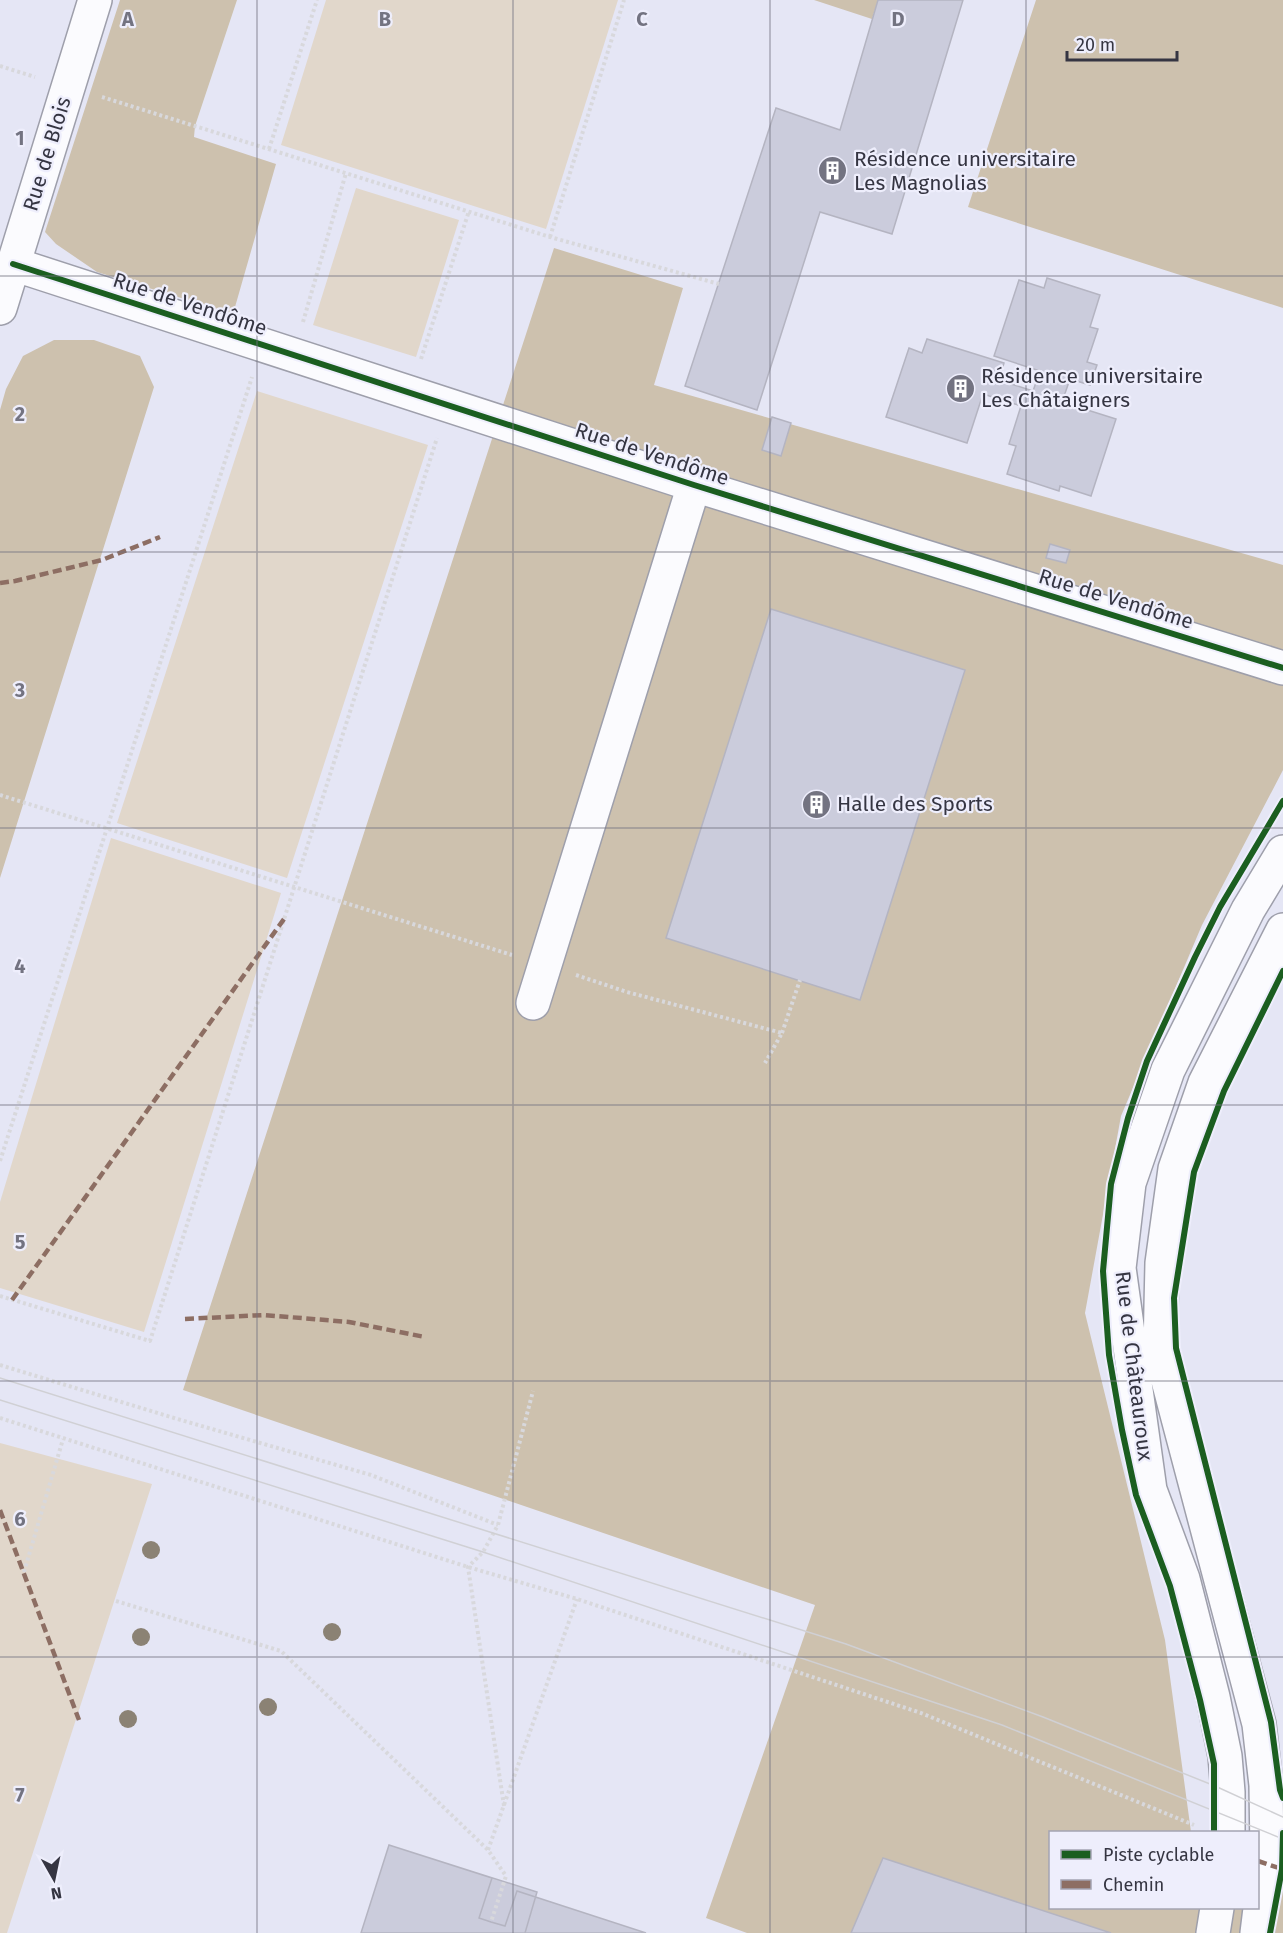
<svg xmlns="http://www.w3.org/2000/svg" width="1283" height="1933" font-family="'Fira Sans',sans-serif">
  <style>
    .green { fill: #e1d7cb }
    .forest { fill: #cdc1ae }
    .building { fill: #cbccdc; stroke: #b4b4c1; stroke-width: 1.5 }
    .lines { fill: none; stroke-linecap: round; stroke-linejoin: round }
    .minor-casing { stroke: #9e9fab; stroke-width: 36 }
    .path { stroke: #d8d8dc; stroke-width: 4; stroke-dasharray: 3 3; stroke-linecap: butt }
    .minor { stroke: #fbfbfe; stroke-width: 33 }
    .tram { stroke: #d0d0d4; stroke-width: 1.5 }
    .quiet { stroke: #8d6e63; stroke-width: 4.5; stroke-dasharray: 9 4.5; stroke-linecap: butt }
    .cycleway-casing { stroke: #eeeefc; stroke-width: 10 }
    .cycleway { stroke: #1b5e20; stroke-width: 6 }
    .tree { fill: #8b8274 }
    .grid { fill: none; stroke: #737381; stroke-width: 1.5; stroke-opacity: 0.55 }
    .labels { text-anchor: middle; dominant-baseline: central; stroke-width: 4.5; stroke-linejoin: round; paint-order: stroke }
    .street-label { font-size: 21px; fill: #353542; stroke: #eeeefc }
    .poi-label { font-size: 21px; fill: #353542; stroke: #eeeefc; text-anchor: start }
    .grid-label { font-size: 20px; text-anchor: middle; font-weight: bold; fill: #737381; stroke: #eeeefc; stroke-width: 4.5; stroke-linejoin: round; paint-order: stroke }
  </style>
  <rect width="100%" height="100%" fill="#e5e6f5"/>
  <path class="green" d="M326,0h292l-72,229 -265,-84z
    M356,188l103,32 -43,137 -103,-32z
    M257,391l171,54 -141,433 -170,-55z
    M111,838l170,55 -137,439 -144,-44v-86z
    M0,1443l152,41 -145,449h-7z"/>
  <path class="forest" d="M120,0h117l-42,126 -1,11 82,27 -43,150 -136,-42 -41,-28 -11,-12z
    M814,0h64l-6,19z
    M1036,0h247v308l-315,-101z
    M554,248l129,40 -29,97 629,180v205l-81,155 -81,191 -36,197 80,327 26,192h-141v76h208v-36l25,14v47h-536l-41,-15 109,-313 -632,-215z
    M54,340h40l46,16 14,31 -154,491v-468l6,-21 17,-33z"/>
  <path class="building" d="M878,0h85l-71,234 -72,-22 -63,198 -72,-24 91,-278 64,22z
    M1047,278l53,17 -10,32 8,2 -11,33 10,3 -7,20 -20,-6 -8,23 54,17 -25,77 -31,-10 -1,5 -52,-17 9,-28 -7,-2 12,-38 -38,-12 -16,49 -81,-26 23,-69 13,5 5,-14 77,24 -5,17 34,11 7,-20 -46,-15 25,-76 25,8z
    M772,417l19,6 -10,33 -19,-6z
    M1050,544l20,6 -4,13 -20,-5z
    M771,609l194,61 -105,330 -194,-62z
    M389,1845l103,33 -13,40 12,4 14,4 12,-35 129,42h-285z
    M389,1845l148,47 -12,41h-164z
    M883,1858l228,75h-260z"/>
  <g class="lines">
    <defs>
      <path id="minor" d="M13,264l681,221 589,183
        M0,308l95,-308
        M533,1003l161,-518
        M1228,1832v-40l-3,-36 -12,-59 -30,-118 -33,-89 -31,-222 10,-85 39,-113 80,-160 35,-58
        M1213,1933l4,-25
        M1257,1933l10,-81 -1,-67 -7,-61 -99,-374 2,-87 13,-94 30,-86 78,-153"/>
    </defs>
    <use href="#minor" class="minor-casing"/>
    <path class="path" d="M0,66l35,11
      M102,97l448,140 169,47
      M269,149l48,-149
      M550,237l74,-237
      M303,322l43,-149
      M421,359l48,-148
      M0,795l512,160
      M576,975l51,17 155,41 -17,30
      M782,1033l18,-53
      M0,1161l252,-784
      M0,1296l150,45 287,-903
      M0,1365l174,53 197,57 127,50
      M0,1418l468,149 109,32 344,114 273,112
      M24,1572l39,-133
      M116,1601l165,50 207,199 18,26 -15,46
      M504,1806l-36,-239 15,-15 15,-27 35,-134
      M488,1850l89,-251"/>
    <use href="#minor" class="minor"/>
    <path class="tram" d="M0,1378l846,266 197,73 172,69 68,31
      M0,1400l483,152 519,173 281,114"/>
    <path class="quiet" d="M0,583l15,-2 87,-21 58,-23
      M12,1300l272,-381
      M185,1319l79,-4 85,7 76,15
      M0,1510l79,210
      M1258,1861l24,8v-4"/>
    <defs>
      <path id="cycleway" d="M13,264l681,221 589,183
        M1283,971l-59,120 -30,81 -20,126 2,50 95,374 9,68 3,8
        M1214,1832v-68l-14,-64 -30,-114 -34,-91 -14,-65 -13,-75 -6,-84 8,-87 17,-66 19,-57 48,-104 25,-50 63,-106
        M1270,1933l12,-64 1,-36"/>
    </defs>
    <use href="#cycleway" class="cycleway-casing"/>
    <use href="#cycleway" class="cycleway"/>
  </g>
  <g class="tree">
    <circle cx="151" cy="1550" r="9"/>
    <circle cx="332" cy="1632" r="9"/>
    <circle cx="141" cy="1637" r="9"/>
    <circle cx="268" cy="1707" r="9"/>
    <circle cx="128" cy="1719" r="9"/>
  </g>
  <path class="grid" d="M257,0v1933M513,0v1933M770,0v1933M1026,0v1933M0,276h1283M0,552h1283M0,828h1283M0,1105h1283M0,1381h1283M0,1657h1283"/>
  <defs>
    <symbol id="building-disc" viewBox="-11 -11 22 22"><circle r="9.5" fill="#737381" stroke="#eeeefc"/><path d="M-4-6H4V6H1V3H-1V6H-4ZM-2.5-4.3h1.7v1.8h-1.7ZM.8-4.3h1.7v1.8H.8ZM-2.5-1h1.7V.8h-1.7ZM.8-1h1.7V.8H.8Z" fill="#fff"/></symbol>
  </defs>
  <g fill-rule="evenodd">
    <use href="#building-disc" x="816" y="154" width="33" height="33"/>
    <use href="#building-disc" x="944" y="372" width="33" height="33"/>
    <use href="#building-disc" x="800" y="788" width="33" height="33"/>
  </g>
  <g class="labels">
    <g class="street-label">
      <text transform="translate(47 154) rotate(-73)">Rue de Blois</text>
      <text transform="translate(190 304) rotate(18)">Rue de Vendôme</text>
      <text transform="translate(652 454) rotate(18)">Rue de Vendôme</text>
      <text transform="translate(1116 599) rotate(17)">Rue de Vendôme</text>
      <text transform="translate(1134 1366) rotate(83)">Rue de Châteauroux</text>
    </g>
    <g class="poi-label">
      <text x="854" y="159">Résidence universitaire<tspan x="854" dy="24">Les Magnolias</tspan></text>
      <text x="981" y="376">Résidence universitaire<tspan x="981" dy="24">Les Châtaigners</tspan></text>
      <text x="837" y="804">Halle des Sports</text>
    </g>
  </g>
  <g class="grid-label">
    <text x="128" y="26">A</text>
    <text x="385" y="26">B</text>
    <text x="642" y="26">C</text>
    <text x="898" y="26">D</text>
    <text x="20" y="145">1</text>
    <text x="20" y="421">2</text>
    <text x="20" y="697">3</text>
    <text x="20" y="973">4</text>
    <text x="20" y="1249">5</text>
    <text x="20" y="1526">6</text>
    <text x="20" y="1802">7</text>
  </g>
  <rect x="1049" y="1831" width="210" height="78" fill="#eeeefc" stroke="#a4a4b2" stroke-width="1.5"/>
  <rect x="1061" y="1850" width="30" height="9" fill="#1b5e20" stroke="#a4a4b2" stroke-width="1.5"/>
  <text x="1103" y="1861" font-size="18" fill="#353542">Piste cyclable</text>
  <rect x="1061" y="1880" width="30" height="9" fill="#8d6e63" stroke="#a4a4b2" stroke-width="1.5"/>
  <text x="1103" y="1891" font-size="18" fill="#353542">Chemin</text>
  <g transform="translate(54 1879) rotate(171)" stroke="#eeeefc" stroke-width="4.5" paint-order="stroke">
  <path d="M0-4.5L10 22L0 15L-10 22Z" fill="#353542"/>
  <text y="-9" font-size="16" font-weight="bold" text-anchor="middle" fill="#353542">N</text>
  </g>
  <path d="M1067 51v9h110v-9" fill="none" stroke="#353542" stroke-width="3"/>
  <text x="1076" y="51" font-size="18" fill="#353542" stroke="#eeeefc" stroke-width="4.5" paint-order="stroke">20 m</text>
</svg>
